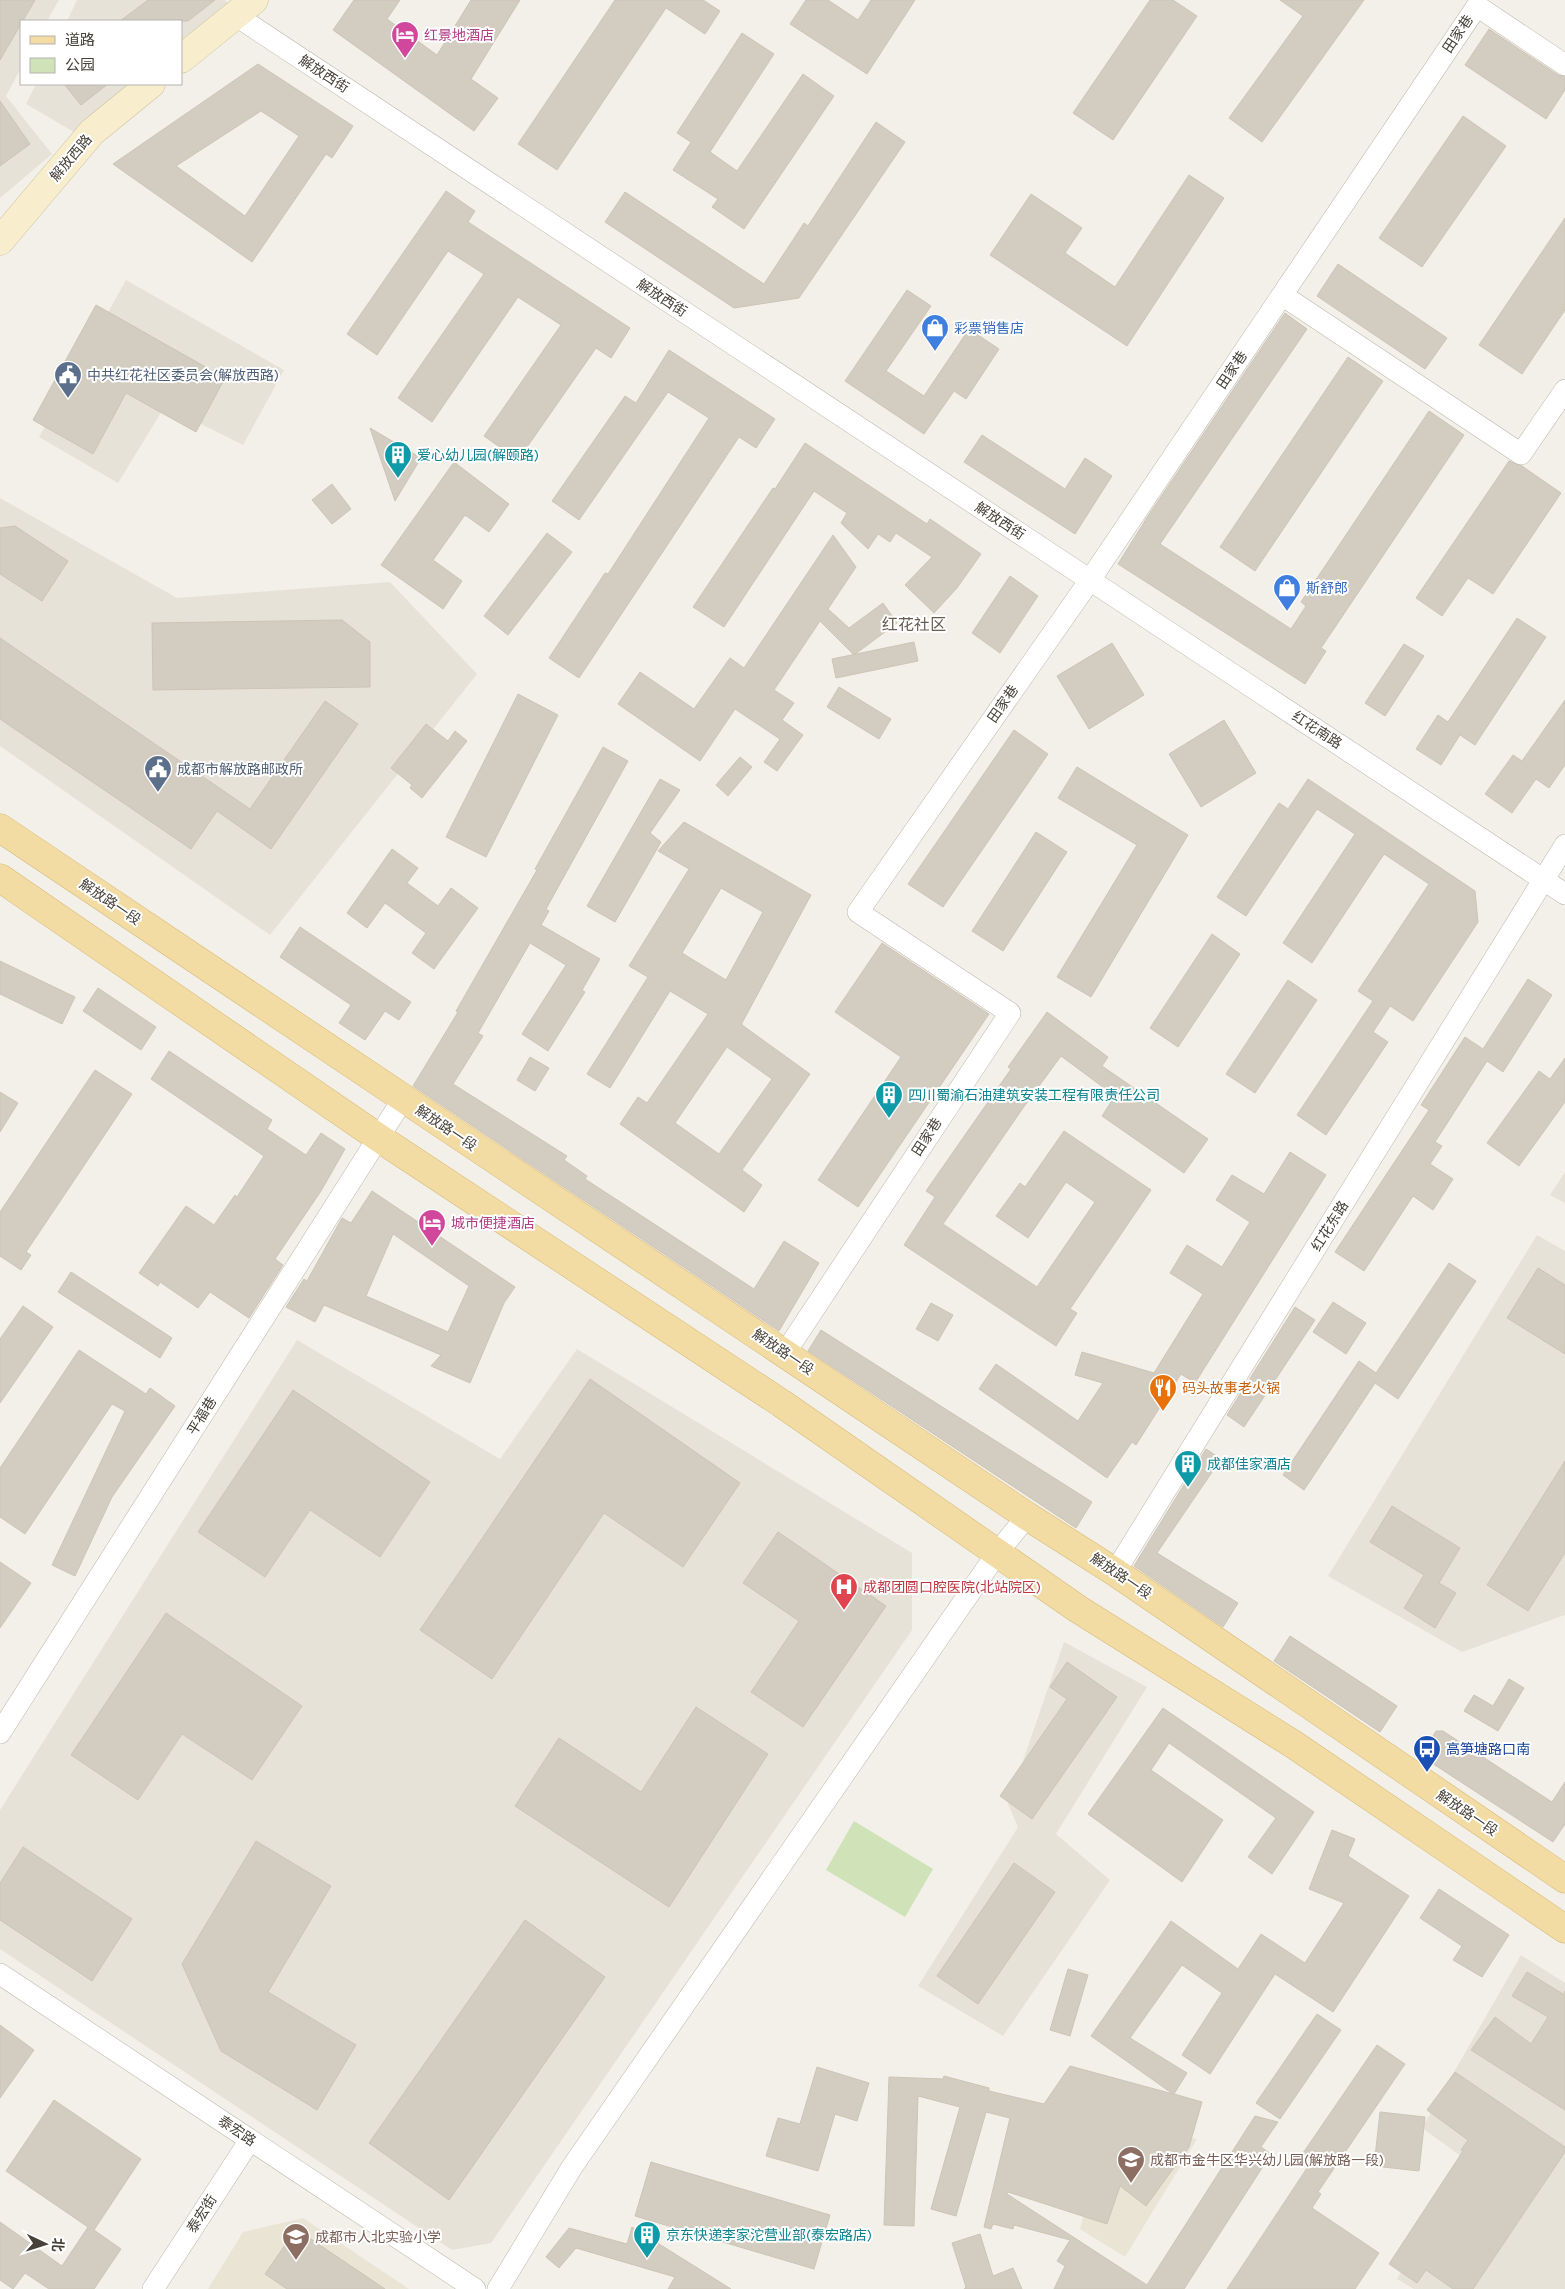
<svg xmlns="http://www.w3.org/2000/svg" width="1565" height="2289" font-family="Karla,'Noto Sans SC',sans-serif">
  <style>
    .residential { fill: #e6e2d8 }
    .education { fill: #eae4d5 }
    .green { fill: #cfe2b8 }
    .building { fill: #d3ccc0; stroke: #cdc4b5; fill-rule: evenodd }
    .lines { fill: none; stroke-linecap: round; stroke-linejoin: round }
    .street-casing { stroke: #bdb8ad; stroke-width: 22 }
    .secondary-casing { stroke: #cdc19f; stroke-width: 29 }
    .primary-casing { stroke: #d6b975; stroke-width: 29 }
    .street { stroke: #fff; stroke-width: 21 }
    .secondary { stroke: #f8eece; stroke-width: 28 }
    .primary { stroke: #f2dca3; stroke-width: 28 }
    .labels { text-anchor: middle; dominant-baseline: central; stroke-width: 4; stroke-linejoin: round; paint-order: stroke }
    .street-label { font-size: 14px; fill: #464139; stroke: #fff }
    .hotel-label { font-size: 14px; fill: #b23c85; stroke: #fff; text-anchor: start }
    .shop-label { font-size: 14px; fill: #366cbe; stroke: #fff; text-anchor: start }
    .service-label { font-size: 14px; fill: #4e5e75; stroke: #fff; text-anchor: start }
    .culture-label { font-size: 14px; fill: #0d838f; stroke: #fff; text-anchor: start }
    .food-label { font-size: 14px; fill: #c56008; stroke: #fff; text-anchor: start }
    .health-label { font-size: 14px; fill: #be3a42; stroke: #fff; text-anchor: start }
    .transit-label { font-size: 14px; fill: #164399; stroke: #fff; text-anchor: start }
    .education-label { font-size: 14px; fill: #785e54; stroke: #fff; text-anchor: start }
    .quarter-label { font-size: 16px; fill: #675e51; stroke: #fff }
  </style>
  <rect width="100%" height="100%" fill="#f3f0ea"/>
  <path class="residential" d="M0,0h59l-12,21h-26v47l-15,28 46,58 -52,44z
    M77,0h148l6,6 -50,40v-25h-114z
    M36,84h98l-60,48 -48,-28z
    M126,280l158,90 -41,75 -78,-39 -47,77 -79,-46z
    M0,498l177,100 213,-16 87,92 -207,261 -270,-189z
    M1565,1172v31l-15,-8z
    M1537,1235l28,16v364l-103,37 -134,-76z
    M297,1340l203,119 77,-110 335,204v77l-421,613 -39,7 -452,-301v-139z
    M1064,1642l83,45 -91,147 54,46 -107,156 -85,-50 100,-159 -10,-23z
    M1521,1955l44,28v306h-151l-17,-10 68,-120 -43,-31z"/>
  <path class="education" d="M1109,2117l88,22 -72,118 -45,-28z
    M303,2218l106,71h-201l35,-57z"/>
  <path class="green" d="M854,1821l79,48 -28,48 -79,-47z"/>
  <path class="building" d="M0,0h35l-35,60z
    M148,0h67l-27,21h-68z
    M354,0h46l-13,19 50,36 34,-55h49l-49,79 27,19 -24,33 -141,-101z
    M615,0h88l17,11 -15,23 -39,-26 -109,162 -39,-26z
    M806,0h22l30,20 13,-20h44l-48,74 -77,-50z
    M1150,0h23l24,16 -84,124 -40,-27z
    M1280,0h84l-102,142 -33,-24 74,-102z
    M1489,29l69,46 7,2v13l-19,29 -81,-54z
    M742,33l32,21 -64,98 27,19 66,-97 31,22 -90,133 -32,-22 6,-8 -45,-29 18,-28 -14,-9z
    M258,64l95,62 -21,32 -6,-4 -74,108 -139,-98zM261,111l38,25 -54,80 -69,-50z
    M64,84h44l-27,21z
    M0,101l30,43 -30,22z
    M1463,116l43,30 -84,121 -43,-29z
    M876,122l29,20 -106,156 -65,10 -129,-86 20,-30 139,92 40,-61 4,3z
    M1189,175l35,23 -97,148 -137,-91 41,-61 51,34 -17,25 50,34z
    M446,191l29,20 -7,11 162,106 -19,30 -15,-10 -78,112 -34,-24 77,-111 -43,-28 -86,125 -34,-24 86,-124 -36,-23 -71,104 -30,-21z
    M1565,218v92l-43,64 -43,-29z
    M1338,264l109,74 -22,31 -108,-73z
    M907,290l24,16 -45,65 38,25 45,-67 30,20 -33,50 -12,-8 -30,43 -79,-53z
    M96,305l129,73 -29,54 -70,-39 -33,61 -60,-34z
    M1285,313l22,16 -147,215 131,85 15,-23 -5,-4 128,-191 35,24 -143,213 5,3 -21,33 -187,-120 30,-48z
    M669,350l106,69 -19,29 -17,-11 -160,241 -30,-20 56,-85 3,1 101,-156 -41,-26 -89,128 -27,-19 73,-105 11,7z
    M1348,357l35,24 -128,190 -35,-24z
    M370,428l51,30 -26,43z
    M982,435l83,54 20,-31 27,18 -37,58 -111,-72z
    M805,443l122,81 3,-5 51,35 -24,34 -23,25 -29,-28 27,-28 -36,-24 -6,9 -12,-8 -10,15 -27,-26 6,-10 -33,-22 -90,136 -31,-20 80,-119 2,1z
    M1509,461l13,5 39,27 -68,101 -25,-16 -26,38 -26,-18z
    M454,462l55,42 -20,28 -24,-17 -32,45 29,21 -19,28 -62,-44z
    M332,484l19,25 -19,15 -20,-24z
    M15,526l53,35 -26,40 -42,-27v-46z
    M547,533l25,19 -64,83 -24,-19z
    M833,535l23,32 -28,42 21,19 34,-25 14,20 -43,32 -34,-34 -46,69 20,13 -12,17 21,15 -26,36 -13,-9 16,-23 -45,-30 -35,52 -82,-57 22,-32 54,37 36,-51 14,10z
    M1010,576l28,20 -38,57 -28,-20z
    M1517,618l29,19 -71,108 -15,-10 -19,30 -25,-16 22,-34 10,7z
    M342,620l28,22v45l-217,3 -1,-67z
    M0,638l250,171 75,-108 33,23 -87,125 -54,-38 -26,38 -191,-130z
    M914,642l4,19 -82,17 -4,-19z
    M1112,643l32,52 -55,34 -32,-53z
    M1404,644l20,12 -39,60 -20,-13z
    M839,687l52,32 -12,20 -52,-32z
    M518,694l40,21 -72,142 -40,-20z
    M1565,700v65l-16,23 -13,-9 -24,34 -27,-19 28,-39 9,6z
    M1224,720l32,53 -55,34 -32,-53z
    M426,724l22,17 7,-10 12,10 -45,57 -12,-10 2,-3 -21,-17z
    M1014,730l34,24 -105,153 -35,-23z
    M603,747l25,14 -82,148 3,2 -8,14 59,34 -18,31 3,2 -37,59 -26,-17 44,-69 -36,-22 -52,90 5,3 -30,48 114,72 -3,4 23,16 -2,3 169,110 30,-48 35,22 -40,68 -366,-245 45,-74 -2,-1 81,-141 -2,-1z
    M740,757l12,10 -24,29 -12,-11z
    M1077,767l111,68 -97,162 -34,-20 80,-132 -79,-47z
    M660,779l20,11 -30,43 11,9 -46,80 -28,-16z
    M1308,779l167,112 3,31 -65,99 -23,-15 -17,26 15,10 -62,93 -29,-20 76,-114 -15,-10 71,-107 -45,-30 -72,109 -29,-20 72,-109 -38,-25 -71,107 -29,-19 62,-94 9,6z
    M684,822l127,73 -69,128v2l68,49 -68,96 20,15 -18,27 -124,-88 18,-27 9,6 61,-89 -38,-23 -60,97 -23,-14 61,-97 -19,-11 60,-97 -31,-18zM721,888l42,24 -37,68 -44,-27zM727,1047l45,32 -53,75 -44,-31z
    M1036,832l31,20 -64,99 -31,-20z
    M392,849l26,19 -11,15 31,23 13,-18 27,20 -44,61 -22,-16 14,-20 -41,-30 -18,25 -20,-15z
    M300,927l111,75 -12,18 -14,-9 -20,29 -26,-17 12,-18 -71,-48z
    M1212,934l28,20 -62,93 -28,-19z
    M882,943l107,71 -131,193 -40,-27 83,-123 -66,-45z
    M0,961l75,36 -13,27 -62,-30z
    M1528,979l24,16 -49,77 -16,-11 -52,81 7,4 -12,18 23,15 -20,31 -20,-14 -49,75 -29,-19 94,-142 -8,-5 44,-68 18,12z
    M1288,980l29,20 -62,93 -29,-19z
    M98,988l58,39 -15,23 -58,-39z
    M1047,1012l61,45 -6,9 106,73 -24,34 -82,-57 13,-20 -54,-40 -38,52 -80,116 94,63 58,-85 -29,-20 -38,56 -32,-22 24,-33 5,4 39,-56 87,59 -81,119 7,4 -21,33 -152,-101 31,-48 -9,-6 85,-122 -3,-2z
    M169,1051l103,69 -5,9 39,26 15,-22 24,16 -24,42 -46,68 8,6 -34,53 -39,-26 -12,16 -38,-26 -2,4 -19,-13 47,-67 28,19 21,-30 2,2 27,-41 -113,-77z
    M530,1057l19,11 -14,23 -18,-11z
    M1565,1058v44l-46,64 -32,-23 52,-72 11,8z
    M95,1070l37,24 -106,158 5,3 -10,15 -21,-14v-44z
    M0,1092l18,11 -18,29z
    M1290,1152l36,23 -131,208 -14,-9 -45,71 -4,-3 -25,36 -128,-89 17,-25 82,57 25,-38 -28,-8 7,-23 72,21 49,-79 -33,-21 17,-28 35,22 28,-45 -34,-22 16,-25 32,19z
    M372,1191l143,96 -11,16 -34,80 -39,-17 10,-11 -117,-50 -9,17 -29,-15 18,-28 3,2 35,-63 9,5zM393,1234l76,52 -21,46 -82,-36z
    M1449,1263l27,18 -78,118 -23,-16 -71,107 -21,-15 76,-114 17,12z
    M1538,1268l27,17v69l-58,-36z
    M71,1272l101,66 -12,20 -102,-66z
    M1333,1302l33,21 -20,31 -33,-22z
    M931,1303l22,12 -15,26 -22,-12z
    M23,1306l30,21 -53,76v-64z
    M1295,1307l20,13 -71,107 -17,-12z
    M821,1330l271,172 -16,26 -268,-177z
    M79,1350l67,44 4,-6 25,18 -63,91 -37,79 -23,-11 73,-154 -13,-7 -87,130 -25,-17v-49z
    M590,1379l150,104 -57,84 -79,-54 -112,166 -72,-49z
    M293,1390l137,92 -50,75 -70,-47 -45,67 -67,-45z
    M1206,1449l15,10 -64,94 81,50 -15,24 -89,-61z
    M1565,1461v92l-37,58 -41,-26z
    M1392,1506l68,42 -21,35 17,10 -21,35 -31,-20 20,-33 -54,-33z
    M778,1532l108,74 -83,121 -52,-35 48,-71 -56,-38z
    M0,1562l31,21 -31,45z
    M166,1613l136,93 -50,74 -70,-46 -44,66 -67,-45z
    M1290,1636l107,70 -17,26 -106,-71z
    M1067,1662l50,35 -85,122 -32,-23 67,-97 -17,-12z
    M1509,1679l15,9 -26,43 -34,-20 10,-16 19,11z
    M696,1707l72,47 -99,153 -154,-101 44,-68 82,54z
    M1163,1708l151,104 -42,62 -24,-17 28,-39 -107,-75 -18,27 72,50 -41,62 -94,-68z
    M1436,1731h7l109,71 13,-20v42l-12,18 -132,-86z
    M1332,1830l23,9 -7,17 61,40 -76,116 -58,-38 -65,100 -28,-19 40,-62 -40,-28 -52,73 57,35 -13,21 28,8 -13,45 -43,59 -26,-20 -13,38 -99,-32 -1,2 140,91 108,-169 23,6 -17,25 10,7 -87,135h-130l11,-23 -8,-5 13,-21 -56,-15 -1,4 -20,-5 -2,5 -7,-2 26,-109 -24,-6 -30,104 -25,-7 29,-102 -42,-11 -4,130 -30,-1 5,-148 54,2 1,-3 45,12v3l55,13 26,-38 103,28 -82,-58 80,-115 67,48 23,-35 44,29 39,-60 -35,-14z
    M256,1841l75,45 -63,106 88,53 -39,65 -96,-59 -39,-87z
    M23,1847l109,72 -40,62 -92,-61v-37z
    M1014,1863l41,29 -77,112 -41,-28z
    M1439,1889l70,46 -27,42 -29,-17 9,-14 -42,-28z
    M525,1920l80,57 -156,223 -80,-57z
    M1068,1969l20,6 -18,61 -20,-6z
    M1527,1972l36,22 2,-3v119l-94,-60 24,-33 36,27 17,-27 -36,-21z
    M1317,2014l24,16 -61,89 -24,-16z
    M0,2025l34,25 -34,48z
    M1377,2045l28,19 -87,128 3,2 -9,14 67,45 -24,36h-128l84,-127 -10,-6z
    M817,2067l52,16 -12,38 -22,-7 -17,57 -52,-15 12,-38 22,6z
    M1455,2072l110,75v5l-92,137h-20l-27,-19 -9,13 -28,-19 74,-113 -2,-1 7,-10 -41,-30z
    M54,2100l87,59 -47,71 27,19 -27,40h-45l-24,-16 -12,16 -13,-9v-58l62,44 26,-39 -82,-56z
    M1380,2112l45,5 -6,54 -45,-5z
    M651,2162l179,53 -16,54 -179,-53z
    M632,2227l99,62h-63l7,-12 -99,-29 -17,20 -13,-11 23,-29 58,16z
    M296,2229l89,60h-98l-22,-15z
    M980,2234l13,42 20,-8 9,21h-58l2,-2 -14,-44z"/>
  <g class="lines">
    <defs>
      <path id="street" d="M235,15l1330,879
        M1282,295l239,159 44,-64
        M785,1353l225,-340 -152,-101 232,-332 387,-574 88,59
        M1115,1572l450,-727
        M0,1733l403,-634
        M0,1974l475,315
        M153,2289l97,-149
        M498,2289l74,-122 426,-615 29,-36"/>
      <path id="secondary" d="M181,59l73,-59
        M0,241l92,-109 59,-48"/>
      <path id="primary" d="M0,828l1027,688 88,56 450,307
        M0,878l379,260 402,265 297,206 215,135 272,185"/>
    </defs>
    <use href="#street" class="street-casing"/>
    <use href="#secondary" class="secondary-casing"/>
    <use href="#primary" class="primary-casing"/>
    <use href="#street" class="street"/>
    <use href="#secondary" class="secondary"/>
    <use href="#primary" class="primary"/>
  </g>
  <defs>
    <symbol id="hotel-pin" viewBox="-11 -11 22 30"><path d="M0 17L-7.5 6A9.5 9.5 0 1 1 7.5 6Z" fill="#d1479c" stroke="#fff"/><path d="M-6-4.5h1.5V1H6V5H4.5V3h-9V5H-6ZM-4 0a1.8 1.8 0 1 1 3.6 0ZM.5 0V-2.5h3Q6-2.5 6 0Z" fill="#fff"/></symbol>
    <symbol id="shop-pin" viewBox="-11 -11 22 30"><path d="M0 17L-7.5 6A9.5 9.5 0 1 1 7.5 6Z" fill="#3f7fe0" stroke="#fff"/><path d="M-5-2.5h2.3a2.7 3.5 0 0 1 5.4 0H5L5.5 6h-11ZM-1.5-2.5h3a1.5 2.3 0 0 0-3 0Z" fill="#fff"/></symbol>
    <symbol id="civic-pin" viewBox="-11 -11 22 30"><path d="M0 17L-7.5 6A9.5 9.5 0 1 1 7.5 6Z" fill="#5c6f8a" stroke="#fff"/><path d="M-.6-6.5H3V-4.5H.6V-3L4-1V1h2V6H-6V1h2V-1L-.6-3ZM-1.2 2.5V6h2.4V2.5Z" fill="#fff"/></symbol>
    <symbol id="building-pin" viewBox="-11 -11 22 30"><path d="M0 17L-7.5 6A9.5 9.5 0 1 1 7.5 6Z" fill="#0f9aa8" stroke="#fff"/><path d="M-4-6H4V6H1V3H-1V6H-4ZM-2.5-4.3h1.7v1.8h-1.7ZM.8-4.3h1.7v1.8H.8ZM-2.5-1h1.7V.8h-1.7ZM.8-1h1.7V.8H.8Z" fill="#fff"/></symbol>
    <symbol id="restaurant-pin" viewBox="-11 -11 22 30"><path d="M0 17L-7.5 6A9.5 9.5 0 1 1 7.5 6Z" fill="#e8710a" stroke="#fff"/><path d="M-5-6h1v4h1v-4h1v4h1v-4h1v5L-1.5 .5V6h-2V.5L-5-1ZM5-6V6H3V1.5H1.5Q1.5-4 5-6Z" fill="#fff"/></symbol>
    <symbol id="hospital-pin" viewBox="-11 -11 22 30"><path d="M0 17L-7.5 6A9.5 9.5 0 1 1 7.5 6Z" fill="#e0444e" stroke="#fff"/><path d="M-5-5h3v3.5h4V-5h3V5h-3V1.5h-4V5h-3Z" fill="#fff"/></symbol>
    <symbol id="bus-pin" viewBox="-11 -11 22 30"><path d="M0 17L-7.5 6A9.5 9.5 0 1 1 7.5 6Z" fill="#1a4fb4" stroke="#fff"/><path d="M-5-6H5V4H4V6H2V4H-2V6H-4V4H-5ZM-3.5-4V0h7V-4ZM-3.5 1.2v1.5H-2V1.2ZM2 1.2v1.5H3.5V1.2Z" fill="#fff"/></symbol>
    <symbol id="school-pin" viewBox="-11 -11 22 30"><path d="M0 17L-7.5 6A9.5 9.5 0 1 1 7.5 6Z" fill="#8d6e63" stroke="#fff"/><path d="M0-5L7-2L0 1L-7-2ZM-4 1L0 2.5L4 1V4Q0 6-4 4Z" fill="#fff"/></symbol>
  </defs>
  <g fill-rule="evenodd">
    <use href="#hotel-pin" x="389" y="19" width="32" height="43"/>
    <use href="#shop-pin" x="919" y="312" width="32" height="43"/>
    <use href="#civic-pin" x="52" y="359" width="32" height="43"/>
    <use href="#building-pin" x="382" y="439" width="32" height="43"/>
    <use href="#shop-pin" x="1271" y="572" width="32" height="43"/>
    <use href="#civic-pin" x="142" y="753" width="32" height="43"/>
    <use href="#building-pin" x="873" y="1079" width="32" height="43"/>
    <use href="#hotel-pin" x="416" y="1207" width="32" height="43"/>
    <use href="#restaurant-pin" x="1147" y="1372" width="32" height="43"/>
    <use href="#building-pin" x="1172" y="1448" width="32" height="43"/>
    <use href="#hospital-pin" x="828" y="1571" width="32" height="43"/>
    <use href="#bus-pin" x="1411" y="1733" width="32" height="43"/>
    <use href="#school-pin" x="1115" y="2144" width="32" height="43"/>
    <use href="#building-pin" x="631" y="2219" width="32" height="43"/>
    <use href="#school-pin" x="280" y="2221" width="32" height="43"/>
  </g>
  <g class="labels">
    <g class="street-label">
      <text transform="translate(1458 34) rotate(-56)">田家巷</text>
      <text transform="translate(324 74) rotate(33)">解放西街</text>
      <text transform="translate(71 158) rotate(-50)">解放西路</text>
      <text transform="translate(662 298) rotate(33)">解放西街</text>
      <text transform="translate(1232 370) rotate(-56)">田家巷</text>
      <text transform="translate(1000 521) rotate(33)">解放西街</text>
      <text transform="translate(1003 704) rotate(-55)">田家巷</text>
      <text transform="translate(1317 730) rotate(33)">红花南路</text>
      <text transform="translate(110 902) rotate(34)">解放路一段</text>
      <text transform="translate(446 1128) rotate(34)">解放路一段</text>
      <text transform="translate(927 1137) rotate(-57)">田家巷</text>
      <text transform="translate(1330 1226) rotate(-58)">红花东路</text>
      <text transform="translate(783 1352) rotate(34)">解放路一段</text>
      <text transform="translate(202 1416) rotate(-58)">平福巷</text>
      <text transform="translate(1121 1576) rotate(34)">解放路一段</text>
      <text transform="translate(1467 1813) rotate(34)">解放路一段</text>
      <text transform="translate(237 2131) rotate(34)">泰宏路</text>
      <text transform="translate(202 2214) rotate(-57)">泰宏街</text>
    </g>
    <g class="hotel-label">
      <text x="424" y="35">红景地酒店</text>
      <text x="451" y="1223">城市便捷酒店</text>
    </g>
    <g class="shop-label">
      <text x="954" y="328">彩票销售店</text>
      <text x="1306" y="588">斯舒郎</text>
    </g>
    <g class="service-label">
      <text x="87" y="375">中共红花社区委员会(解放西路)</text>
      <text x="177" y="769">成都市解放路邮政所</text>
    </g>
    <g class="culture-label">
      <text x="417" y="455">爱心幼儿园(解颐路)</text>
      <text x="908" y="1095">四川蜀渝石油建筑安装工程有限责任公司</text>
      <text x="1207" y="1464">成都佳家酒店</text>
      <text x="666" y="2235">京东快递李家沱营业部(泰宏路店)</text>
    </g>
    <g class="food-label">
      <text x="1182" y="1388">码头故事老火锅</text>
    </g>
    <g class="health-label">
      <text x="863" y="1587">成都团圆口腔医院(北站院区)</text>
    </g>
    <g class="transit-label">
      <text x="1446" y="1749">高笋塘路口南</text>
    </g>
    <g class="education-label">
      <text x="1150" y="2160">成都市金牛区华兴幼儿园(解放路一段)</text>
      <text x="315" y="2237">成都市人北实验小学</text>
    </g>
    <g class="quarter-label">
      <text x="914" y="624">红花社区</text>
    </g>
  </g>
  <rect x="20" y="20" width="162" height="65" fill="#ffffff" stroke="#b5b3b0"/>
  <rect x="30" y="36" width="25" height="8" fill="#f2dca3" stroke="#b5b3b0"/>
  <text x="65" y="45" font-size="15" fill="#464139">道路</text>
  <rect x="30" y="58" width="25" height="15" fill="#cfe2b8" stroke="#b5b3b0"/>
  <text x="65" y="70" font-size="15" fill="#464139">公园</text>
  <g transform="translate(45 2244) rotate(94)" stroke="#ffffff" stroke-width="4" paint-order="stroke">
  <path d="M0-4L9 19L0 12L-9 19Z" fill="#464139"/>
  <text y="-8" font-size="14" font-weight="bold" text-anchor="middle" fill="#464139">北</text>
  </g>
</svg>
